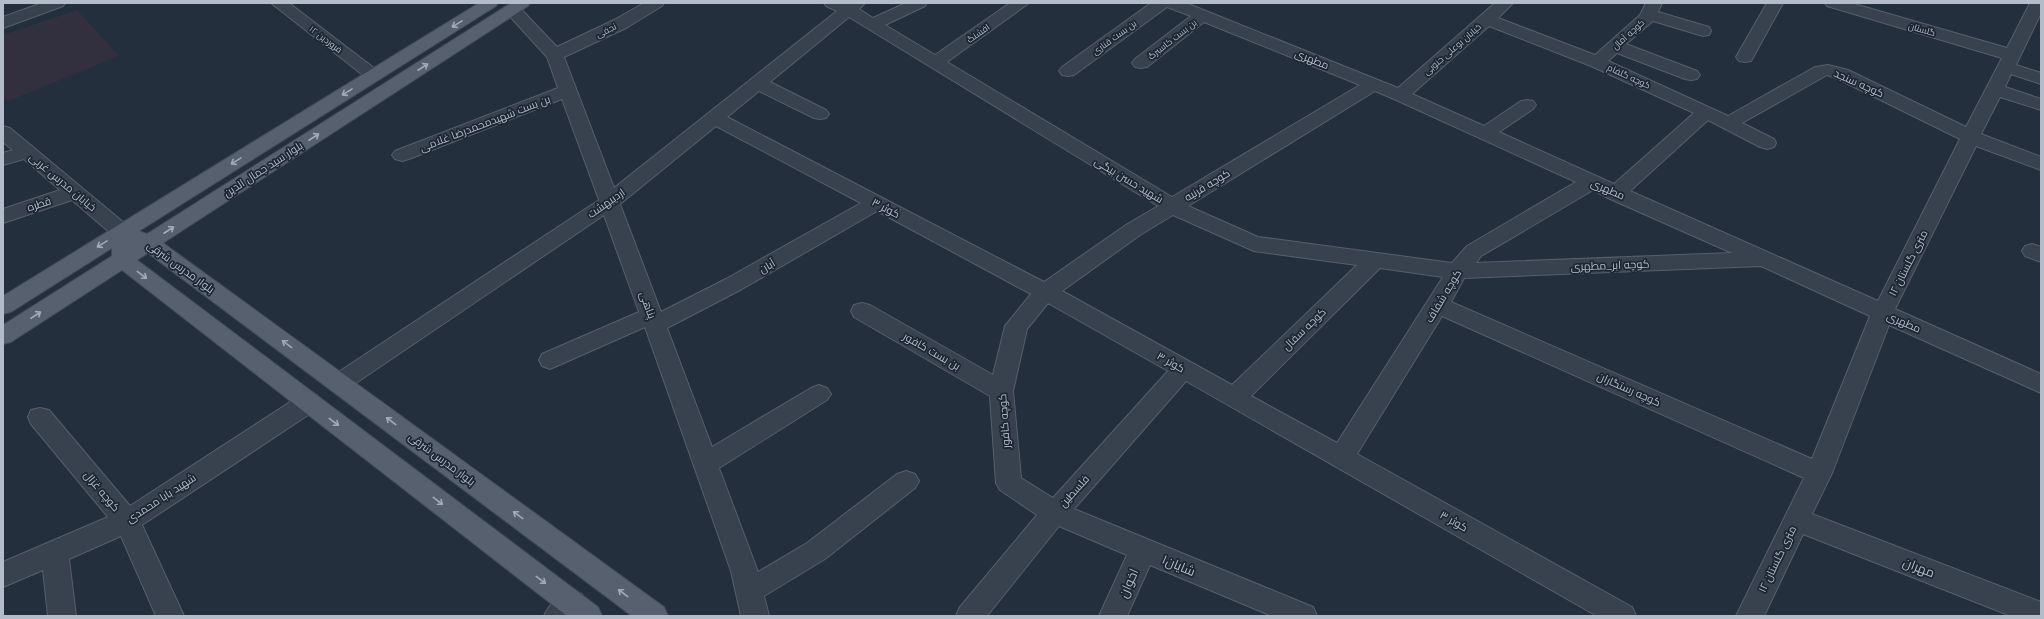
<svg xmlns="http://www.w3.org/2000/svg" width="2044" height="619" font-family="Mulish,Cairo,sans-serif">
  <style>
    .medical { fill: #32303f }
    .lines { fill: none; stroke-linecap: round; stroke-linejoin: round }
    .minor-casing { stroke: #565f6c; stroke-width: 2 }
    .major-casing { stroke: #414a57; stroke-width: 2 }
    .minor { fill: #38414e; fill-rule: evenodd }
    .major { fill: #56606e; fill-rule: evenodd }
    .oneway { stroke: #a1aab7 }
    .labels { text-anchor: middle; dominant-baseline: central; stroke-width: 3.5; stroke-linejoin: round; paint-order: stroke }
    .far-street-label { font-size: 9px; fill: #b4bcc9; stroke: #1d2633 }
    .street-label { font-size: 11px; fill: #b4bcc9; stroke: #1d2633 }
    .near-street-label { font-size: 13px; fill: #b4bcc9; stroke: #1d2633 }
  </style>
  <rect width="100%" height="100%" fill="#242f3e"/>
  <path class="medical" d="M77,10l42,46 -111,45 -5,-4v-62z"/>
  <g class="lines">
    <defs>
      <path id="minor" d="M42,3h23l-2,3 -60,22v-11z
        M271,3h18l94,72 -3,4 -6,1 -6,-1z
        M644,3h20l-2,3 -36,22 -62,29 50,131 223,-177 -11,-5 -2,-3h41l-6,6 14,9 33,-15h21l-2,3 -40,19 50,30 75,-52h19l-82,59 225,135 188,-112 -156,-63 -57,45 -6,1 -6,-1 -3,-4 3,-4 56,-43 -24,-9 -93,68 -6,1 -6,-1 -3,-4 3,-4 89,-64h35l212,85 97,-85h18l-15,15 97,37 45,-40 6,-12h16l-4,9 51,15 2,4 -2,4 -6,1 -50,-15 -27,23 71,27 3,4 -3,4 -6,1 -6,-1 -68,-26 -9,8 120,55 87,-49 13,-2 20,5 118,57 36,-69 -175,-52 -2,-3h26l156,45 23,-45h11v10l-25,52 25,8v11l-30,-10 -6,13 36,12v11l-41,-13 -19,37 60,23v13l-65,-24 -81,163 146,65v19l-152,-68 -57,148 -20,41 229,88v14h-30l-208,-82 -39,82h-28l68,-138 -362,-162 -85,138 275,153 4,9h-39l-411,-235 -112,128 239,98 4,9h-45l-122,-51 -23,51h-28l28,-61 -68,-29 -72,90h-31l4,-9 77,-92 -37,-25 -4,-7 -6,-87 -136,-79 -3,-6 3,-6 8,-2 8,2 123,70 12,-49 26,-32 -154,-83 -135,78 -75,39 45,119 99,-59 8,-3 8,3 4,6 -4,6 -108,68 39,104 49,-29 90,-69 9,-3 9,3 4,7 -4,7 -90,71 -61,37 5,20h-28l-10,-45 -86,-244 -95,42 -8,-3 -3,-6 3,-6 97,-42 -35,-97 -257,174 -8,3 -8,-3 -4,-6 4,-6 268,-177 -37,-101 -153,60 -7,2 -7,-2 -3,-4 3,-4 163,-63 -11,-31 -41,-45 -2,-3 2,-3h12l39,41 57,-27zM849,17l309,189 -32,19 -82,57 -317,-165 32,-26 55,27 6,1 6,-1 3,-4 -3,-4 -56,-28zM1489,26l102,40 103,47 -80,71 -115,-52 34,-23 3,-4 -3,-4 -6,-1 -6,1 -37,25 -72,-32zM1827,75l9,3 124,61 -82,162 -248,-110 78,-71 52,27 7,2 7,-2 2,-4 -2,-4 -32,-16zM1375,91l19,8 182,83 -109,64 -15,17 -194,-26 -70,-31zM716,126l145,77 -135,76 -65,33 -41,-108zM1593,190l15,8 124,55 -256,10 5,-7zM1173,215l81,36 103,14 -125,120 -170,-94 78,-56zM1761,266l109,50 -58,143 -361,-157 13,-24zM1380,268l63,9 -106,166 -86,-47zM1048,303l120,68 -115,127 -32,-20 -8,-87 14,-62z
        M1767,3h16l-32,58 -6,1 -6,-1 -3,-4z
        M3,126l7,2 119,99 3,5 -3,5 -7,2 -7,-2 -43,-37 -69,23v-14l57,-19 -36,-31 -21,6v-12l10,-3 -10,-8z
        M2032,244l9,3v15l-16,-6 -3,-5 3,-5z
        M309,393l8,2 4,7 -4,7 -175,116 42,91h-28l-35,-80 -52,23 7,57h-28l-5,-46 -40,17v-25l105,-45 -77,-93 -3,-7 3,-7 9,-2 9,2 81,96 171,-111z
        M572,591l10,3 4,9 -9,13h-33c6,-13 15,-21 28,-25z"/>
      <path id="major" d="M479,3h19l-2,3 -357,225 8,3 364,-231h19l-2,3 -365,237 501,364 4,9h-36l-484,-363 -11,7 461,347 4,9h-35l-445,-346 -111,72 -8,2v-19l109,-69v-8l-101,64 -8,2v-18z"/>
    </defs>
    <use href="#minor" class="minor-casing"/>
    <use href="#major" class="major-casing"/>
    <use href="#minor" class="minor"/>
    <use href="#major" class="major"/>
  </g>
  <defs><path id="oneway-shaft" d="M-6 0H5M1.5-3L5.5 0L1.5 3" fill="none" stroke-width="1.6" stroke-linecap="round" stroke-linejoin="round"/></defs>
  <g class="oneway">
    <use href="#oneway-shaft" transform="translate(457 24) rotate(148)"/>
    <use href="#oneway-shaft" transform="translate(423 67) rotate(-33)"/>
    <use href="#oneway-shaft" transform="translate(347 92) rotate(148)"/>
    <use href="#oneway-shaft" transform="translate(314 137) rotate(-33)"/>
    <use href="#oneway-shaft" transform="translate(236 161) rotate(148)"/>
    <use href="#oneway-shaft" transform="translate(169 230) rotate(-33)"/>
    <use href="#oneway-shaft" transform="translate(102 244) rotate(148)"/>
    <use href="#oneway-shaft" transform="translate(142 275) rotate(37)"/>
    <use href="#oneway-shaft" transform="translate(36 315) rotate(-33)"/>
    <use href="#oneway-shaft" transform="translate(287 344) rotate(-144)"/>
    <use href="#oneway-shaft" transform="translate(391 421) rotate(-143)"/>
    <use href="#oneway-shaft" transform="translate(334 422) rotate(37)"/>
    <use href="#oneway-shaft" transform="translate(438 501) rotate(37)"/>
    <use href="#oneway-shaft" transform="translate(518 515) rotate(-143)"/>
    <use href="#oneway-shaft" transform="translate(541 580) rotate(37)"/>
    <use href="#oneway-shaft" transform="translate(623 593) rotate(-143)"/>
  </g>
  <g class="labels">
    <g class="far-street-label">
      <text transform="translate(1922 29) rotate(16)">گلستان</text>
      <text transform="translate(606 30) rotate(-26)">نجفی</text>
      <text transform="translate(978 33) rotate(-35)">افشنگ</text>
      <text transform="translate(1628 34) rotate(-42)">کوچه آمال</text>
      <text transform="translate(1114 37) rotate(-36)">بن بست قناری</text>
      <text transform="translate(326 39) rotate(37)">۱۲ فروردین</text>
      <text transform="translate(1172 39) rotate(-38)">بن بست کاسبرگ</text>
      <text transform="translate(1452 49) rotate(-41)">خیابان بوعلی جنوبی</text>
      <text transform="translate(1629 76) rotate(25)">کوچه گلفام</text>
    </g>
    <g class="street-label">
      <text transform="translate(1312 59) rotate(22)">مطهری</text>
      <text transform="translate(1859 83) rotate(24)">کوچه سنجد</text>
      <text transform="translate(485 123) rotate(-21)">بن بست شهیدمحمدرضا غلامی</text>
      <text transform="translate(263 169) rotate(-33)">بلوار سید جمال الدین</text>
      <text transform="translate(1129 180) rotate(31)">شهید حسن بیگی</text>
      <text transform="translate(63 182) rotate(40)">خیابان مدرس غربی</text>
      <text transform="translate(1207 185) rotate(-31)">کوچه قرنیه</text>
      <text transform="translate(1608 189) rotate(24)">مطهری</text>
      <text transform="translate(606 203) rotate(-35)">اردیبهشت</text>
      <text transform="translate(39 204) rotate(-18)">قطره</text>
      <text transform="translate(886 208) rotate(28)">کوثر ۳</text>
      <text transform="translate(1908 263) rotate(-63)">۱۲ متری گلستان</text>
      <text transform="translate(1610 265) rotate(-2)">کوچه ابر_مطهری</text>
      <text transform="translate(767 266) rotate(-30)">آبان</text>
      <text transform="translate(181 267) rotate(36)">بلوار مدرس شرقی</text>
      <text transform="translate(1443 296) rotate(-59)">کوچه شفاف</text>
      <text transform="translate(648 305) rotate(70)">پناهی</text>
      <text transform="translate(1904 322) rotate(24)">مطهری</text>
      <text transform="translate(1304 329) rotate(-44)">کوچه سفال</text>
      <text transform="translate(932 351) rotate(30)">بن بست کافور</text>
      <text transform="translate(1171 362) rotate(29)">کوثر ۳</text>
      <text transform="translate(1629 389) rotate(24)">کوچه رستگاران</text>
      <text transform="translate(1004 421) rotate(-94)">کوچه کافور</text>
      <text transform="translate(442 459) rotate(37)">بلوار مدرس شرقی</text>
      <text transform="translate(102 491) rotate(50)">کوچه غزال</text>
      <text transform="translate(1074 491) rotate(-48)">فلسطین</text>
      <text transform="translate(161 498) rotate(-33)">شهید بابا محمدی</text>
      <text transform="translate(1454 521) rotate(29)">کوثر ۳</text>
      <text transform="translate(1777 559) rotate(-64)">۱۲ متری گلستان</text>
    </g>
    <g class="near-street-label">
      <text transform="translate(1179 565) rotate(23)">شایان۱</text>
      <text transform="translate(1919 567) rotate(21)">مهران</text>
      <text transform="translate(1128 583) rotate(-66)">اخوان</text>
    </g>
  </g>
  <rect width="2044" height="619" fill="none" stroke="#b4bcc9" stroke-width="8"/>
</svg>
